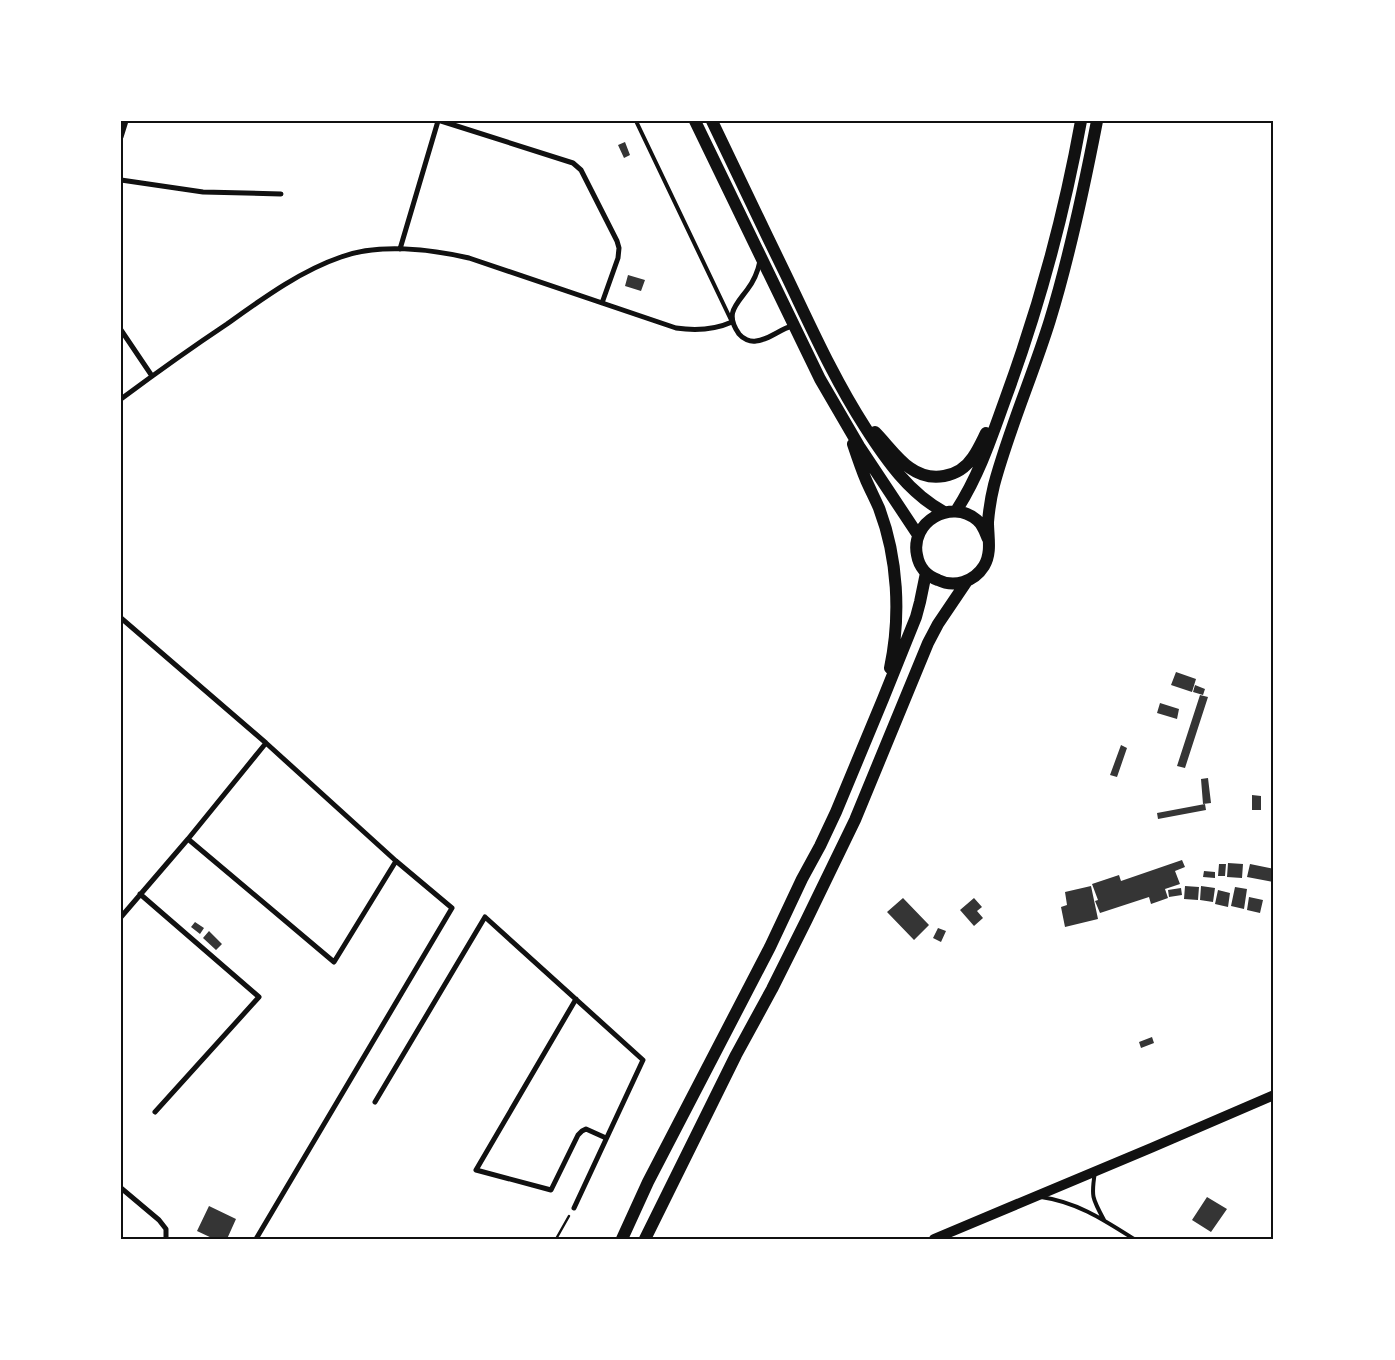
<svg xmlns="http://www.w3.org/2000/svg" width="1395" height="1360" font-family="'Alegreya Sans',sans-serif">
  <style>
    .building { fill: #353535 }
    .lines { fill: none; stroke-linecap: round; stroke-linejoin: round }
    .path { stroke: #111; stroke-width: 2.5 }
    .service { stroke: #111; stroke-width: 4 }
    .minor { stroke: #111; stroke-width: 5 }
    .secondary { stroke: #111; stroke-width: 10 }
    .primary { stroke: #111; stroke-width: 12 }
    .neatline { fill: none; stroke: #111; stroke-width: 2 }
  </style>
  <rect width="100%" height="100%" fill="#fff"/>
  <path class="building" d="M625,142l5,13 -6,3 -6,-13z
    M628,275l17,5 -4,11 -16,-5z
    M1176,672l20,7 -4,13 -21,-7z
    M1195,685l10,4 -2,6 -10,-3z
    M1200,695l8,2 -23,71 -8,-2z
    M1160,703l19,6 -2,10 -20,-6z
    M1121,745l6,3 -10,29 -7,-2z
    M1208,778l3,25 -8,1 -2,-25z
    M1252,795l9,1v14h-9z
    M1205,804l1,6 -48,9 -1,-6z
    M1182,860l3,7 -10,4 5,13 -15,5 3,9 -17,6 -2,-7 -49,16 -5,-12 3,-1 -6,-16 27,-9 2,6z
    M1228,863l15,1 -1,14 -15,-1z
    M1219,864h7l-1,12h-7z
    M1250,864l24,5v13l-27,-5z
    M1204,871l11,1v6l-12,-1z
    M1091,886l7,33 -33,8 -4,-20 6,-2 -2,-13z
    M1185,886l14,1 -1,13 -14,-1z
    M1201,886l14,2 -2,14 -13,-2z
    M1235,887l12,2 -3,20 -13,-3z
    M1181,888l1,7 -13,2 -1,-7z
    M1218,890l12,3 -2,14 -13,-3z
    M1249,897l14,3 -3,13 -13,-3z
    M903,898l26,27 -15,15 -27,-28z
    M974,898l8,9 -5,4 6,7 -9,8 -14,-16z
    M195,922l9,6 -4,6 -9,-7z
    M938,928l8,3 -5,11 -8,-4z
    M209,931l13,13 -6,6 -13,-12z
    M1152,1037l2,6 -13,5 -2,-6z
    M1207,1197l20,12 -16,23 -19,-12z
    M209,1206l27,13 -9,20h-13l-17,-8z"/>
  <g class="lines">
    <path class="path" d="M556,1239l13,-23"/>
    <path class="service" d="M636,121l95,199
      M1095,1172c-4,24 -3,26 9,48
      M1041,1197c36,5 63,23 93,42"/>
    <path class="minor" d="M441,121l132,42 8,7 36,71 2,7 -1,10 -16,45
      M121,137l5,-16
      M121,180l82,12 78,2
      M400,249l38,-128
      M760,261c-2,10 -6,20 -13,29 -12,16 -22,24 -8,44 4,5 11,8 17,7 13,-1 24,-12 36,-15
      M121,330l31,46
      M121,399c35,-26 70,-51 106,-75 35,-25 73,-53 114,-67 37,-14 90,-8 128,1l207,70c20,3 38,2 56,-6
      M121,618l145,125 130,118 56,47 -196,331
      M188,839l146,123 62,-101
      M140,894l119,103 -104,115
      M121,917l67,-78 78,-96
      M576,999l-100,171 75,20 27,-55 4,-4 4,-2 20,9
      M375,1102l110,-185 158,143 -69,148
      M121,1188l38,32 7,9v10"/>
    <path class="secondary" d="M934,1239l217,-91 123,-53"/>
    <path class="primary" d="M695,121l125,258 39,67 59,89
      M712,121c25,52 49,103 74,154 25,52 48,104 79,152 21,33 44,66 79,85
      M875,432c11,11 22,27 35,36 21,15 49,10 63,-11 5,-7 9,-16 13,-24
      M853,444c4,12 8,24 13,36 4,9 9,19 13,28 19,50 22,108 11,160
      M956,511c23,-35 36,-75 50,-114 33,-90 58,-182 75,-276
      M988,539c-3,-7 -5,-14 -11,-19 -26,-22 -67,2 -60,35 2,12 10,21 21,25 16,8 36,2 46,-14 8,-13 4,-29 4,-44 1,-12 3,-25 6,-37 15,-56 39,-110 56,-165 20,-65 34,-132 47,-199
      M622,1239l26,-57 122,-235 32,-68 18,-33 16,-34 47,-113 33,-82 4,-15 6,-29
      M645,1239l91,-184 36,-66 34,-68 49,-101 73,-177 10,-19 29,-43"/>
  </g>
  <rect width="1395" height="1360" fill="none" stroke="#ffffff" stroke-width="245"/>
  <rect x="122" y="122" width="1150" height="1116" class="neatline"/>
</svg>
